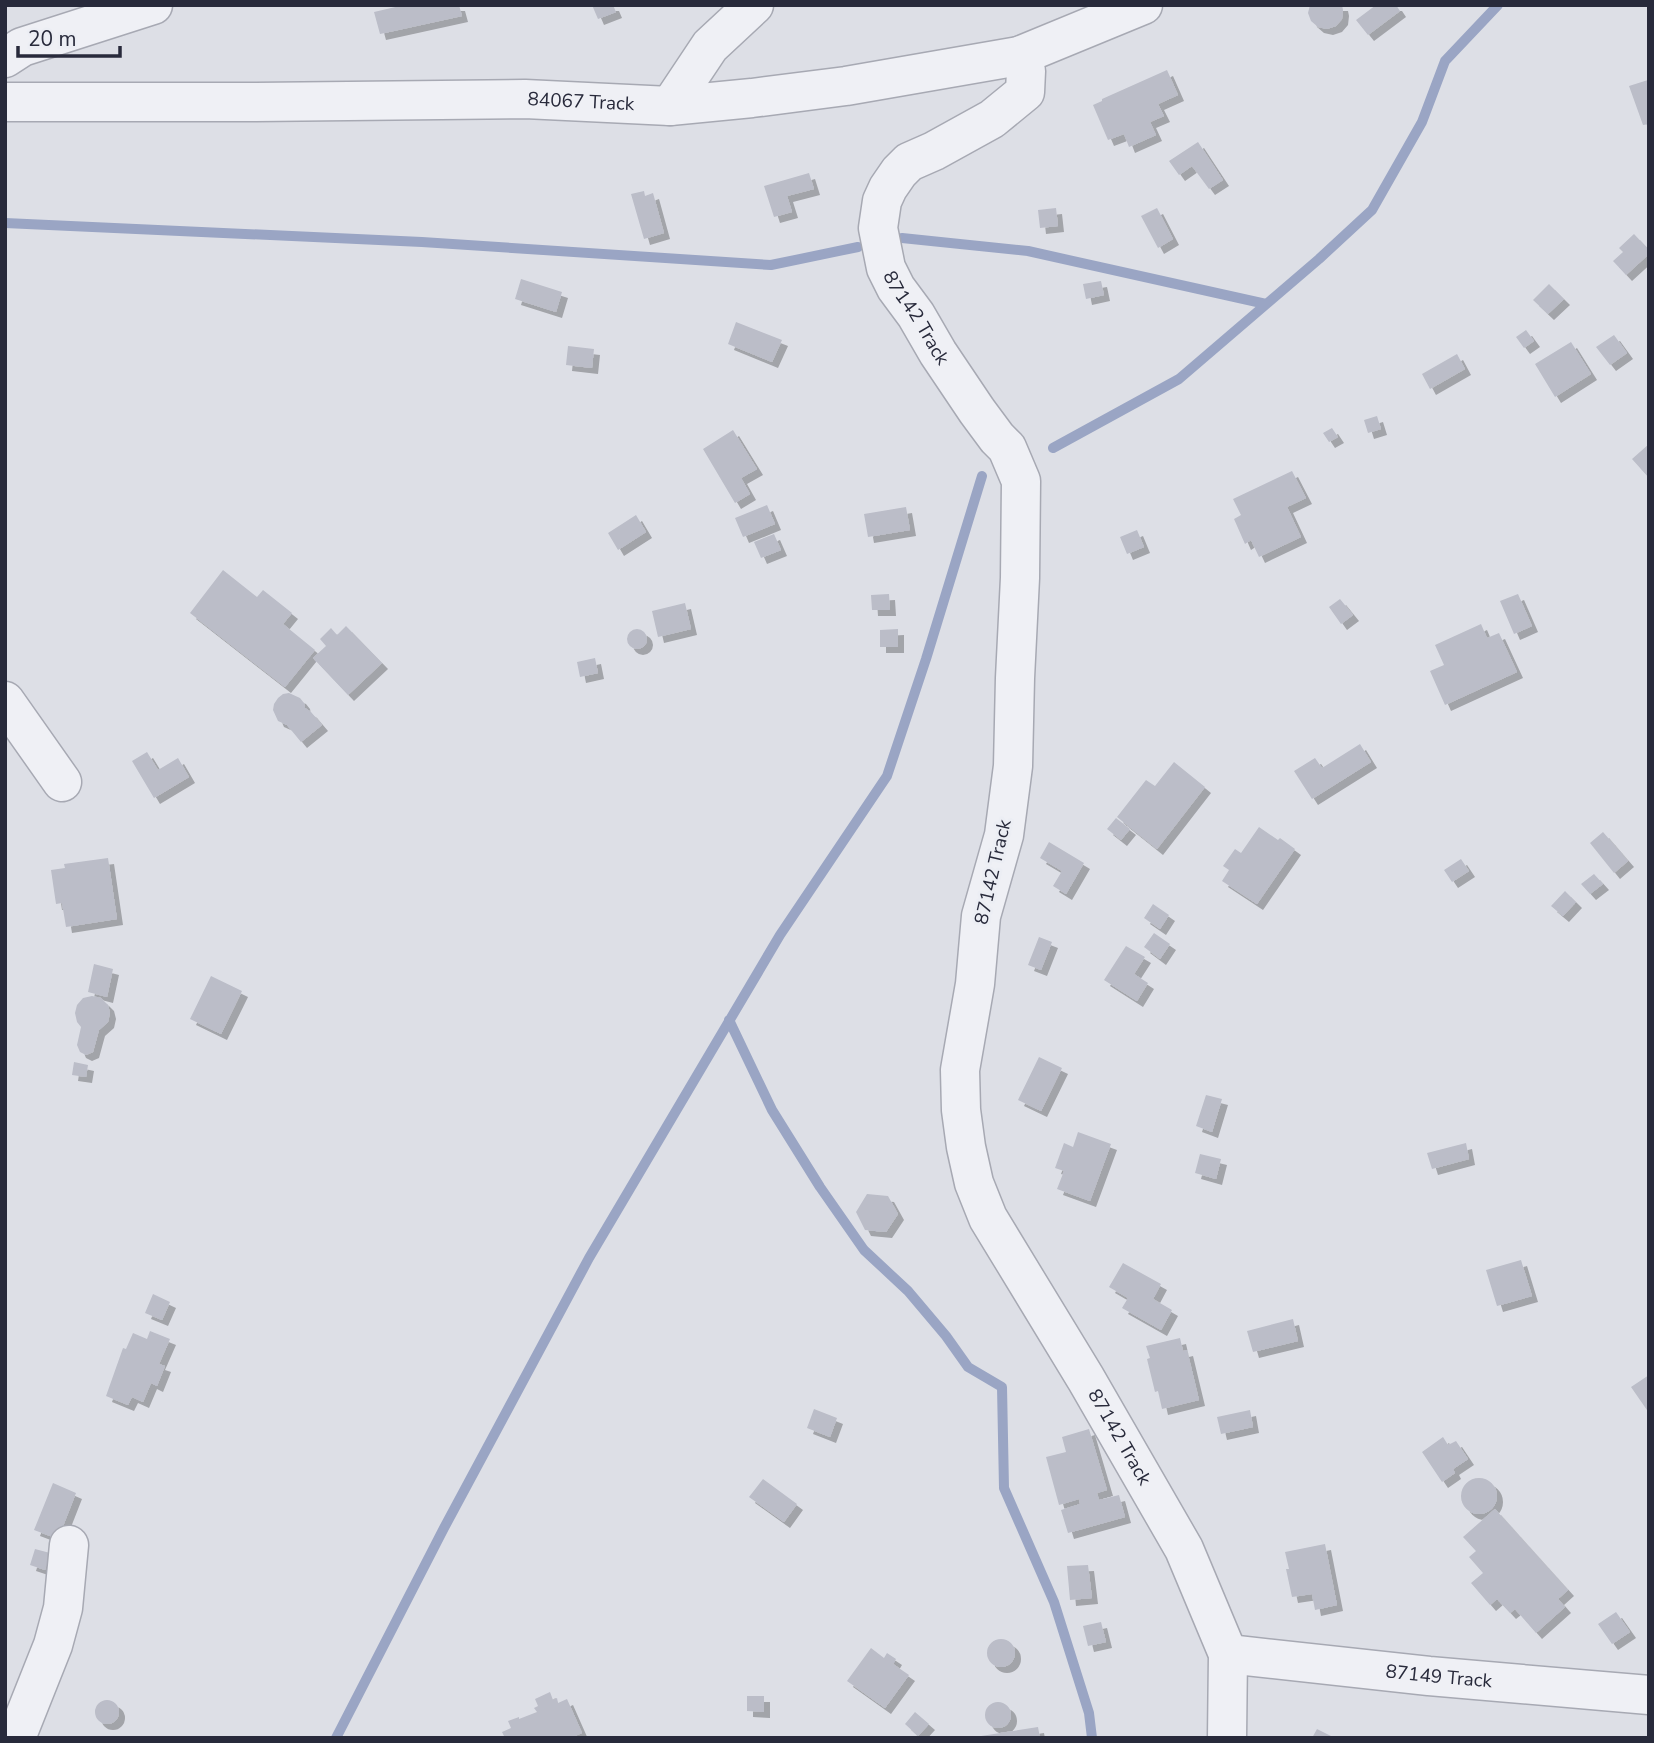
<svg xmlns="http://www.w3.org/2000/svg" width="1654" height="1743" font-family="'Nunito Sans',sans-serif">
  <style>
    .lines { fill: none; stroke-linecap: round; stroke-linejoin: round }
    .stream { stroke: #9aa5c4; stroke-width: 10 }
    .building { fill: #bbbdc8; filter: url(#shadow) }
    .minor-casing { stroke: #a7a9b3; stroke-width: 41 }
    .minor { stroke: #eff0f5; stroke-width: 38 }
    .labels { text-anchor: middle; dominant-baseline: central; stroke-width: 6; stroke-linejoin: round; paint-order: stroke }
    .street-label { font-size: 19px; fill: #282a3b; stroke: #eceef4 }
  </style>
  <defs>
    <filter id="shadow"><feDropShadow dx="6" dy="6" stdDeviation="0" flood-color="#0004"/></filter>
  </defs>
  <rect width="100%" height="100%" fill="#dddfe6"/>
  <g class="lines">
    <path class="stream" d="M5,223l417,19 349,23 87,-18
      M902,238l126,13 238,53
      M1053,448l126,-69 140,-120 53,-49 50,-88 23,-61 53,-56
      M729,1020l43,90 48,77 44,63 44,41 38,45 22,31 34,20 2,101 50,114 35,111 3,25
      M336,1738l108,-210 145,-270 191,-323 107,-159 39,-117 56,-183"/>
  </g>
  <path class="building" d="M404,5h55l3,11 -82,18 -6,-22z
    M592,5h21l3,7 -18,7z
    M1310,5h32l1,5 -1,9 -6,7 -9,3 -9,-2 -7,-6 -3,-8z
    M1376,5h20l4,6 -32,24 -12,-15z
    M1167,70l11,25 -20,9 6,12 -14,6 6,13 -27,12 -5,-13 -16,6 -15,-35 9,-4v-2z
    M1648,80l1,44 -6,1 -14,-39z
    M1198,142l25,38 -14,9 -17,-23 -13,9 -10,-14z
    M809,173l5,16 -27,7 5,16 -18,5 -10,-31z
    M644,191l1,5 8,-3 11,40 -20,6 -13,-45z
    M1056,208l2,18 -18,2 -2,-18z
    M1157,208l16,31 -15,9 -17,-32z
    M1634,234l15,16v4l-23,21 -13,-14 10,-9 -4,-4z
    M521,279l41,13 -6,20 -41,-13z
    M1101,281l3,14 -18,4 -3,-15z
    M1549,284l15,15 -16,15 -15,-14z
    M736,322l46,18 -10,22 -44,-18z
    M1526,330l8,11 -10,7 -8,-11z
    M1614,335l13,18 -17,12 -14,-18z
    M1571,342l20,32 -36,23 -20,-33z
    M568,346l26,3 -2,19 -26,-3z
    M1457,354l8,15 -35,20 -8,-15z
    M1377,416l4,13 -13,4 -4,-13z
    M1332,428l6,9 -9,5 -6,-9z
    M733,430l24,39 -16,9 9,16 -15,9 -32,-54z
    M1649,444v34l-17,-19z
    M1292,471l14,27 -19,9 14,30 -42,20 -8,-17 -6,4 -11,-25 7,-4 -8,-16z
    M767,505l8,19 -32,13 -8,-19z
    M906,507l4,23 -42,7 -4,-23z
    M636,515l10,17 -28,18 -10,-17z
    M1137,530l7,17 -17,7 -7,-17z
    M774,534l7,16 -20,8 -7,-16z
    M223,570l34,27 6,-7 29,23 -9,11 32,26 -30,37 -95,-74z
    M889,594l1,16h-18l-1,-15z
    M1518,594l14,32 -18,8 -14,-33z
    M1340,599l13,16 -12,9 -12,-17z
    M685,603l6,26 -33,8 -6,-26z
    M1481,624l6,14 12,-5 18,39 -72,33 -15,-34 14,-6 -9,-20z
    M346,626l36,37 -34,32 -35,-37 13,-12 -6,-7 11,-11 6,7z
    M627 639a10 10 0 1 1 20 0a10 10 0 1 1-20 0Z
    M898,629v18h-18v-17z
    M595,658l3,15 -18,4 -3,-15z
    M289,693l11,5 4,5 1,5 6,4 11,13 -21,17 -14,-17 -9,-4 -5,-11 1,-6 4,-6 5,-4z
    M1360,744l11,18 -59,37 -18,-28 21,-13 7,10z
    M147,752l11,18 20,-12 11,19 -35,21 -22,-37z
    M1174,762l31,25 -48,62 -40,-32 29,-37 9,6z
    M1116,818l14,11 -9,11 -14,-11z
    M1259,827l19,13 2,-2 15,11 -38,55 -35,-23 7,-11 -6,-4 12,-17 6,4z
    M1603,832l25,29 -14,12 -24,-30z
    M1049,842l35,21 -18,31 -13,-8 9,-15 -22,-13z
    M108,858l9,61 -51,8 -4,-24 -6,1 -5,-34 14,-2 -1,-4z
    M1461,859l8,12 -17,11 -8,-12z
    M1594,874l9,10 -13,10 -9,-10z
    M1565,891l11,11 -13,14 -12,-10z
    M1153,904l16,11 -9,14 -16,-11z
    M1154,933l16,11 -10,15 -16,-12z
    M1039,937l13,5 -11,28 -13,-5z
    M1126,946l19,11 -11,17 14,9 -11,18 -33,-21z
    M94,964l19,5 -6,28 -19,-5z
    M211,976l31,15 -21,43 -31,-15z
    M92,996l9,2 7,7 2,8 -2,9 -9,8 -6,22 -7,3 -6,-3 -3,-7 4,-18 -4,-5 -2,-9 2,-8 6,-7z
    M1039,1057l23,11 -21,43 -23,-11z
    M74,1062l14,3 -2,12 -14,-2z
    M1206,1095l16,4 -10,33 -16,-6z
    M1078,1132l33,12 -21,57 -33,-12 7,-18 -9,-3 9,-25 9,4z
    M1466,1143l3,16 -37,10 -5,-16z
    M1200,1154l21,5 -5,20 -21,-6z
    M867,1194l21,2 10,18 -12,18 -21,-2 -9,-18z
    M1521,1260l11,36 -35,10 -11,-36z
    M1123,1263l38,21 -8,15 19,11 -11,20 -39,-22 6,-10 -19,-11z
    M153,1294l17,8 -8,18 -17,-7z
    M1293,1319l5,22 -45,11 -6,-21z
    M150,1331l20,8 -11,25 6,2 -8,20 -6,-3 -8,19 -11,-5 -4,8 -22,-9 17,-48 3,1 7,-16 14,6z
    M1180,1338l3,13 4,-1 12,50 -37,9 -4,-18 -3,1 -8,-33 3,-1 -4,-12z
    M1649,1375v38l-18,-26z
    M814,1409l23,9 -7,19 -23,-9z
    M1250,1410l3,17 -32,7 -4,-17z
    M1089,1429l18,61 -10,3 2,7 20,-5 6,22 -57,16 -7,-23 19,-6 -1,-5 -20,6 -13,-48 20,-5 -4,-15z
    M1443,1437l5,8 8,-4 12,18 -15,10 2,4 -13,9 -20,-30z
    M1461 1496a18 18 0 1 1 36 0a18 18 0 1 1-36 0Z
    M763,1479l34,25 -13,18 -35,-25z
    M53,1483l23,10 -18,46 -24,-9z
    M1495,1509l73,81 -10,9 7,8 -29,26 -21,-24 -5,4 -13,-14 -7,6 -19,-22 12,-10 -14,-16 7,-6 -13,-14z
    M1325,1544l12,61 -22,5 -3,-16 -20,3 -6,-28h3l-4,-17z
    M35,1549l15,4 -5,17 -15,-5z
    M1088,1565l4,33 -22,2 -3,-34z
    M1616,1612l14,20 -18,12 -14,-20z
    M1101,1622l5,20 -18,4 -5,-20z
    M987 1653a14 14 0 1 1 28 0a14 14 0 1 1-28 0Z
    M871,1648l13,10 3,-5 9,6 -3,5 16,11 -24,33 -38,-27z
    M550,1692l3,8 4,-2 1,5 9,-4 15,34 -12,5h-65l-3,-6 9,-4 -3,-7 11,-4v2l18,-7 -3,-4 4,-2 -3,-7z
    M747,1696h17v16l-17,-1z
    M95 1712a12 12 0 1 1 24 0a12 12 0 1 1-24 0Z
    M985 1715a13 13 0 1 1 26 0a13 13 0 1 1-26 0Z
    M915,1712l14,12 -11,12 -13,-12z
    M1038,1727l2,11h-59v-2z
    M1317,1729l18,9h-23z"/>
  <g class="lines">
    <defs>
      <g id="minor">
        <path id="s1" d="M1019,56l7,15 -1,21 -33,27 -58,32 -25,11 -10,10 -11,16 -6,13 -4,27 8,40 10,20 20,27 22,38 39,58 20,27 10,10 14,33 -1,97 -5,100 -2,88 -9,69 -23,81 -6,68 -15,86 1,40 5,37 8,36 14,35 98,161 98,170 44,105 -1,84"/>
        <path d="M5,58l17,-11 131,-42"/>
        <path id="s2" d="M5,102h251l269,-3 145,7 82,-8 94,-12 173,-30 124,-51"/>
        <path d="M670,106l40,-60 44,-41"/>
        <path d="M5,701l57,81"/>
        <path id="s3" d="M1228,1654l201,22 220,19"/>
        <path d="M16,1738l37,-93 10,-37 6,-63"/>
      </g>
    </defs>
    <use href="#minor" class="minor-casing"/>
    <use href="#minor" class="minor"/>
  </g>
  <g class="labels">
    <g class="street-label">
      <text stroke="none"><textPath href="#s2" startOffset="576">84067 Track</textPath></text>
      <text stroke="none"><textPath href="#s1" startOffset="348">87142 Track</textPath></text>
      <text transform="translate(993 872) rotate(-77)">87142 Track</text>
      <text stroke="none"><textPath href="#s1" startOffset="1545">87142 Track</textPath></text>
      <text stroke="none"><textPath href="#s3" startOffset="212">87149 Track</textPath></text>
    </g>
  </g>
  <rect width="1654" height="1743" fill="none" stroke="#282a3b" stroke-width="14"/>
  <path d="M18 46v10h102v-10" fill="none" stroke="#282a3b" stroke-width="3.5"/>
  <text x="28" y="46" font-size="21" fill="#282a3b" stroke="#eceef4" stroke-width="5" paint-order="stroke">20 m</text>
</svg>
